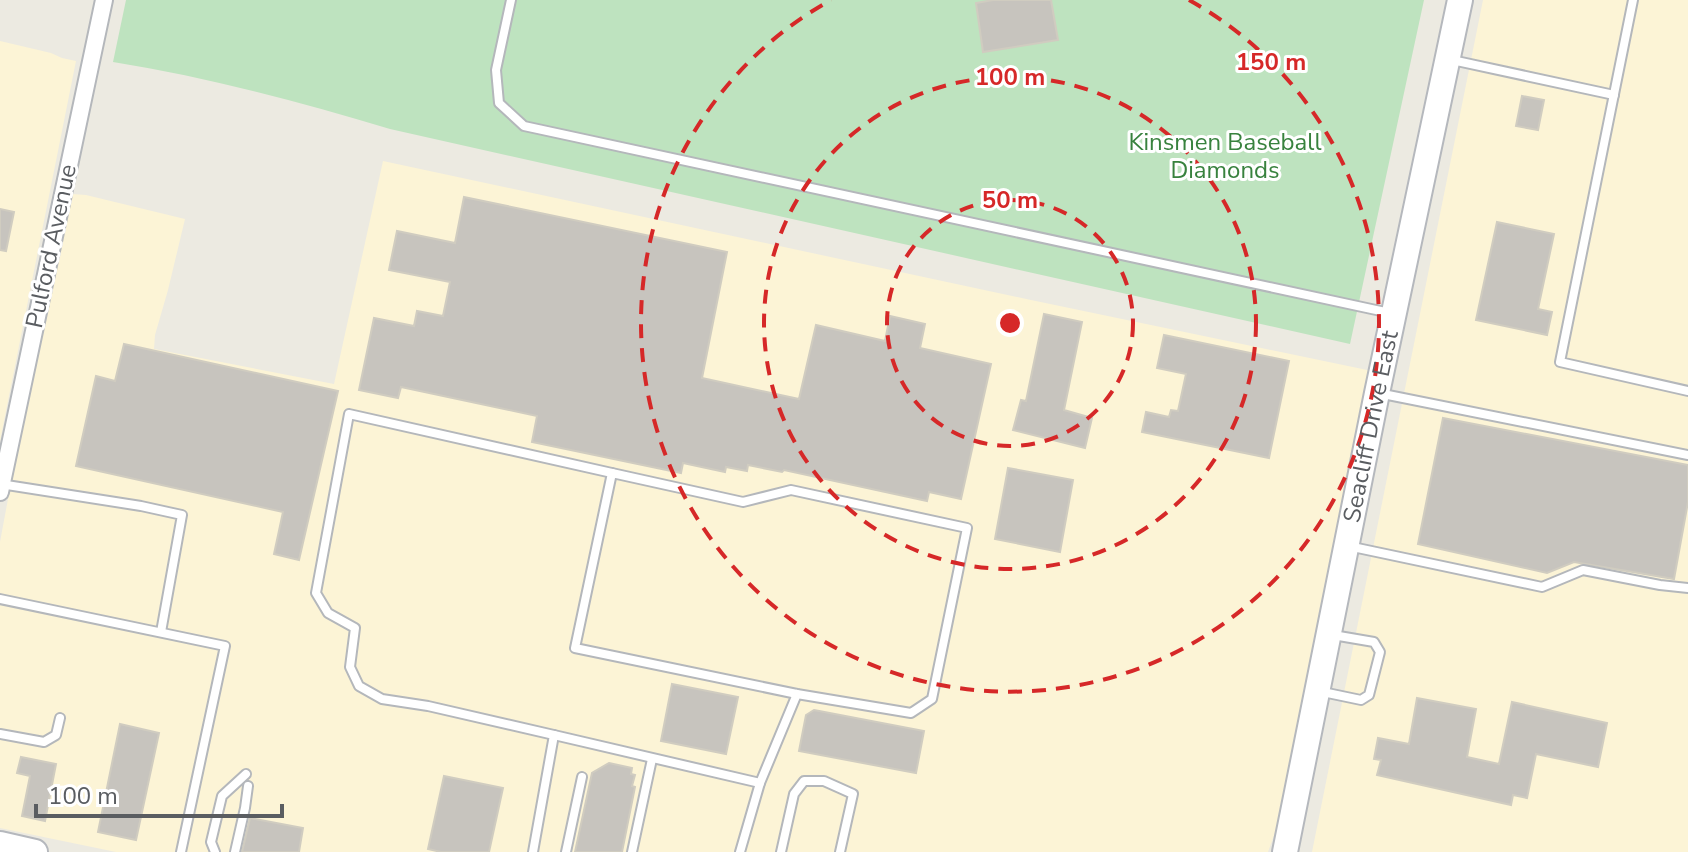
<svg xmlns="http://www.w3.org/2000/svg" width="1688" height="852" viewBox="0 0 1688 852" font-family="'Nunito Sans',sans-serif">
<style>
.commercial{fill:#fcf4d6}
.green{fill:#bee3bf}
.building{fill:#c7c4be;stroke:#d0ccc0;stroke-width:2}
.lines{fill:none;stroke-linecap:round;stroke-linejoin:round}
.lane-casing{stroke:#b4b7bb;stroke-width:12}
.street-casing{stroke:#b4b7bb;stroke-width:20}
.secondary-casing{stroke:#b5b8bd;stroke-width:28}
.lane{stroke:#fff;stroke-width:8}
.street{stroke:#fff;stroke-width:16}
.secondary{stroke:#fff;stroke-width:24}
.ring{fill:none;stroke:#d62828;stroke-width:4;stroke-dasharray:14 10}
.labels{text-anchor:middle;stroke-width:6;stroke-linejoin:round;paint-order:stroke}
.park-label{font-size:24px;fill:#38823e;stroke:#fff}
.street-label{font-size:24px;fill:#5a5d61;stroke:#fff}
.centre{fill:#d62828;stroke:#fff;stroke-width:4}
.ring-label{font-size:24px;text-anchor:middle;font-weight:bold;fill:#d62828;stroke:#fff;stroke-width:6;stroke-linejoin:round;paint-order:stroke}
</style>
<rect width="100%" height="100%" fill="#eceae1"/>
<!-- commercial -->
<g class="commercial">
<polygon points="1483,0 1688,0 1688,852 1312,852"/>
<polygon points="0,41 51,53 62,58 76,61 0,441"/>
<polygon points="383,161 1031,300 1372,371 1276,830 1268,852 116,852 0,828 0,542 21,429 72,194 86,195 185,219 168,290 155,335 154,349 334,384"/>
</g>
<!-- green -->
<path class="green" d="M126,0H1424L1350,344L390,129C299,102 207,77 113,62Z"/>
<!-- building -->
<g class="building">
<polygon points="993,0 1051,0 1058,40 983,52 976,3"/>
<polygon points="1522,96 1544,100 1538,130 1516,126"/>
<polygon points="464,197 727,252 702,378 799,399 816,325 885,341 890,316 925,324 920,348 991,364 961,499 929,492 927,501 784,470 782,472 748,465 747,471 726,467 725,472 683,463 681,473 532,442 537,416 401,387 398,398 359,390 374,318 414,326 417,311 443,316 450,282 389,270 397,231 455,243"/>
<polygon points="0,209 14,212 6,251 0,250"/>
<polygon points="1497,222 1554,234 1538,309 1552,312 1547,335 1476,320"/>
<polygon points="1044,314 1082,322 1064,410 1092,418 1085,448 1013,430 1021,400 1026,401"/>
<polygon points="1164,335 1289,361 1269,458 1142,432 1146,412 1169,417 1171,410 1178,411 1186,374 1157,368"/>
<polygon points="124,344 338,391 299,560 274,554 283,512 76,466 96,376 115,381"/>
<polygon points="1443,418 1688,465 1688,502 1674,579 1574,562 1547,573 1418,544"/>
<polygon points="1008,468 1073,480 1060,552 995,539"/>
<polygon points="672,684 738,697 726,754 661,741"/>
<polygon points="1417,698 1476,709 1467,757 1499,764 1512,702 1607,723 1598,767 1536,754 1527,798 1513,795 1511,805 1377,775 1381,760 1374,759 1378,738 1409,744"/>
<polygon points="814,710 924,731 916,773 799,751 806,715"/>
<polygon points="120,724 159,733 136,840 98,832"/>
<polygon points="21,757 56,764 45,821 22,816 30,776 17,773"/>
<polygon points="609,763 632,768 631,774 635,775 632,786 635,787 622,852 575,852 592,773"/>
<polygon points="444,776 503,788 489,852 441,852 428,849"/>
<polygon points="250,818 303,828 299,852 242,852"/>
</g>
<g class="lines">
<defs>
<g id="lane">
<polyline points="511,0 496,70 499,103 524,126 1390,313"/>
<polyline points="1633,0 1560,362 1688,391"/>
<polyline points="1452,60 1614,95"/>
<polyline points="1378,393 1688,455"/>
<polygon points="612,473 743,502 791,490 967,528 932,699 911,713 797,694 575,648"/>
<polyline points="0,484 141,506 182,515 161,632"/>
<polyline points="1348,546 1542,587 1583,570 1660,585 1688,588"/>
<polyline points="0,599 225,646 181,852"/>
<polyline points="1318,691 1361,700 1369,695 1380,652 1374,642 1333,635"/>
<polyline points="0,734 44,742 56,735 60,718"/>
<polyline points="554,735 760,783"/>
<polyline points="215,852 211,842 222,796 246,774"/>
<polyline points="235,852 245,808 248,786"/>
<polyline points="533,852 554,735 428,706 382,699 359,686 350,667 355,628 328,613 316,593 349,414 612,473"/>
<polyline points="566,852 582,777"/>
<polyline points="632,852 652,759"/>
<polyline points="740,852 760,783 797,694"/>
<polyline points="781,852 794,794 804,781 824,781 853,794 840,852"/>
</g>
<polyline id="street" points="0,492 104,0"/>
<g id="secondary">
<polyline points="0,844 35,852"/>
<path id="s1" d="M1285,852L1377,393L1460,0"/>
</g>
</defs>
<!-- lane casing -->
<use href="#lane" class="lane-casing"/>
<!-- street casing -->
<use href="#street" class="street-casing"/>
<!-- secondary casing -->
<use href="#secondary" class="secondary-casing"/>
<!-- lane -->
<use href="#lane" class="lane"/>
<!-- street -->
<use href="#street" class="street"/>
<!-- secondary -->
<use href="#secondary" class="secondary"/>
</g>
<!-- distance rings -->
<g class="ring">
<circle cx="1010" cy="323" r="123"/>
<circle cx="1010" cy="323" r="246"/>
<path d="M1189 0A369 369 0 1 1 831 0"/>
</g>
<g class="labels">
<!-- park labels -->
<g class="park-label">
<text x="1225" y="150">Kinsmen Baseball<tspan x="1225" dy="28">Diamonds</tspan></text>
</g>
<!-- street labels -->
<g class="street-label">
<text transform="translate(51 246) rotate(-78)" y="8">Pulford Avenue</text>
<text dy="8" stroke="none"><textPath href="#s1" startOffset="434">Seacliff Drive East</textPath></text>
</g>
</g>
<circle cx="1010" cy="323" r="12" class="centre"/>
<g class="ring-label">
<text x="1271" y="70">150 m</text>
<text x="1010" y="85">100 m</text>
<text x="1010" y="208">50 m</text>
</g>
<!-- scale -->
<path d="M36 804v12h246v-12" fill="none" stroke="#5a5d61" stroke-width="4"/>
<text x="48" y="804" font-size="24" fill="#5a5d61" stroke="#ffffff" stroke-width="6" paint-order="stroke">100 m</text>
</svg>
